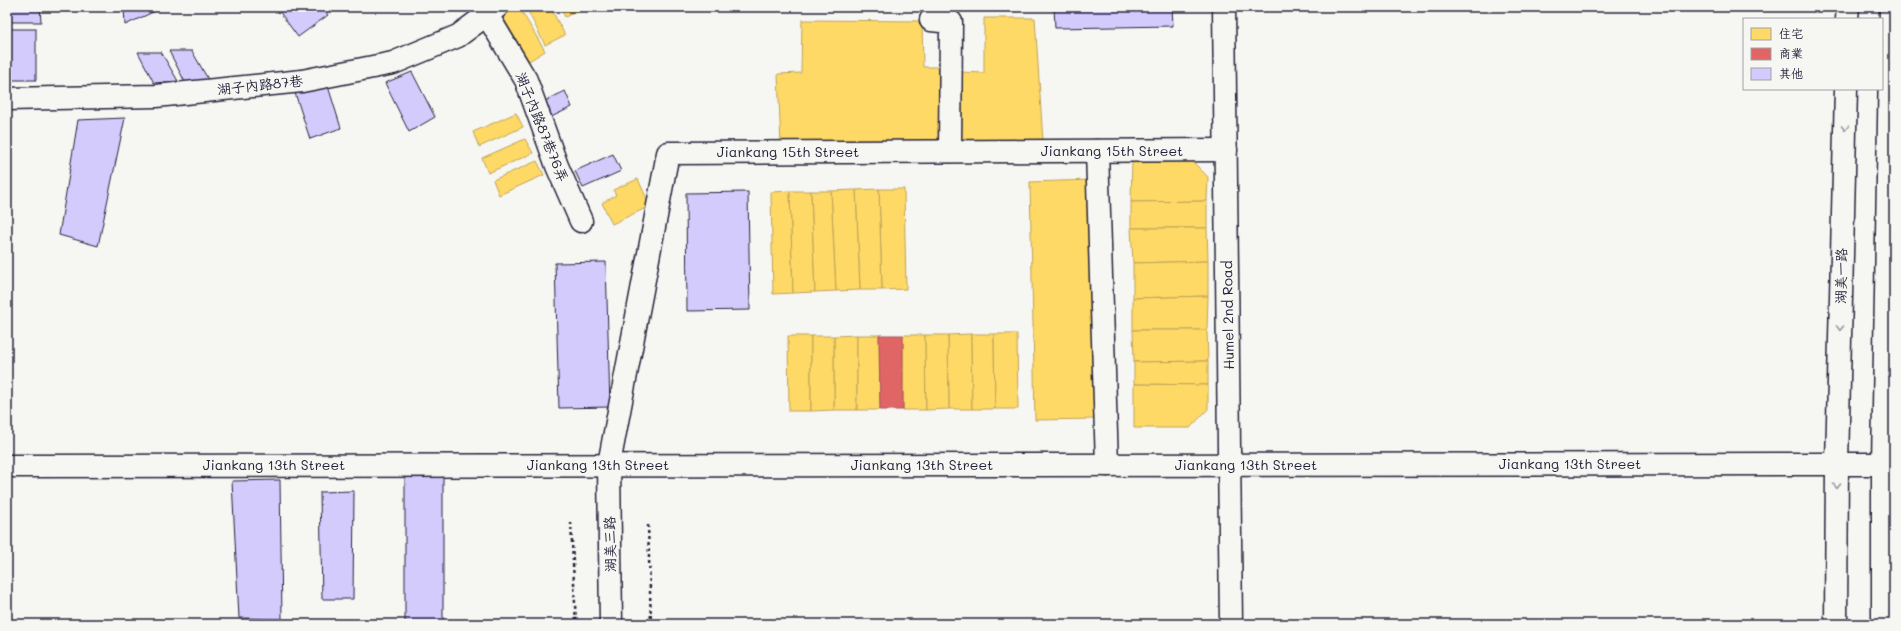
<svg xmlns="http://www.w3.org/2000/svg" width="1901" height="631" viewBox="0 0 1901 631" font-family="Mali,'LXGW WenKai TC',sans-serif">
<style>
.homes{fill:#ffd966;stroke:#bda259}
.shops{fill:#e06666;stroke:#a75259}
.building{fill:#d4cbfd;stroke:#22223b}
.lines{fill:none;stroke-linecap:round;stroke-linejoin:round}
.minor-casing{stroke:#22223b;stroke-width:25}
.path{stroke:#22223b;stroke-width:2.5;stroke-dasharray:3 3;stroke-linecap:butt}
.minor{stroke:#f6f6f2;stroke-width:22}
.oneway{stroke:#9797a0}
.labels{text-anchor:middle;stroke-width:4;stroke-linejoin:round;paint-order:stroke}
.street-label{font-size:14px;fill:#22223b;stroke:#f6f6f2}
</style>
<rect width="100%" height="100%" fill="#f6f6f2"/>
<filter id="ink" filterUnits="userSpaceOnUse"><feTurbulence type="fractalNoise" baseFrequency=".025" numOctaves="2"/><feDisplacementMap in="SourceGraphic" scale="8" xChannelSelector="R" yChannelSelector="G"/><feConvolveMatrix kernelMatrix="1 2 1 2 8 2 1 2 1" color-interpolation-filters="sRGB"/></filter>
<g filter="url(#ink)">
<!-- homes -->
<g class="homes">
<polygon points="509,7 519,7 545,51 529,61 500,12"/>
<polygon points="526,7 550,7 565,35 545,45"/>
<polygon points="560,7 583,7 584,8 565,17"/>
<polygon points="984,18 1035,18 1043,142 961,143 959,72 984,73"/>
<polygon points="802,20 922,21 923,67 941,67 940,144 781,146 778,74 801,73"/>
<polygon points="516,113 523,127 479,147 473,132"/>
<polygon points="525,139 533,153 488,173 482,158"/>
<polygon points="1132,159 1190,159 1208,177 1207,201 1131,202"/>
<polygon points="537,161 544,175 499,195 493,180"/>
<polygon points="638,179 650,206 612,224 602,203 616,195 613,190"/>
<polygon points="1091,180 1097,419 1035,420 1030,182"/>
<polygon points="879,189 904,189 906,289 882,290"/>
<polygon points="879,189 882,290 860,290 856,190"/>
<polygon points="856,190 860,290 836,291 831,191"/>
<polygon points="790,191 793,293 773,294 771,192"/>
<polygon points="790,191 811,191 815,292 793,293"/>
<polygon points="811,191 831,191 836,291 815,292"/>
<polygon points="1207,201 1207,228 1131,228 1131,202"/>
<polygon points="1131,228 1207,228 1208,261 1133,263"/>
<polygon points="1208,261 1208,296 1133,298 1133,263"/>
<polygon points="1208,296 1207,330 1133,330 1133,298"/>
<polygon points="1133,330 1207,330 1208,361 1134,362"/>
<polygon points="971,334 972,409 949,409 948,335"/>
<polygon points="971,334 994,334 995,409 972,409"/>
<polygon points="994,334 1017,334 1018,409 995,409"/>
<polygon points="857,335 857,410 834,410 834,336"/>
<polygon points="857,335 879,335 880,410 857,410"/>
<polygon points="903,335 925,335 926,410 903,410"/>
<polygon points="925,335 948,335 949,409 926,410"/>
<polygon points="788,336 811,336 811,411 789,411"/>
<polygon points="811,336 834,336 834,410 811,411"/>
<polygon points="1208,361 1208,385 1134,384 1134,362"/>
<polygon points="1134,384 1208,385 1208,409 1190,428 1134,428"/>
</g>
<!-- shops -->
<polygon class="shops" points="879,335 903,335 903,410 880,410"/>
<!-- building -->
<g class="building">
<polygon points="7,7 40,7 41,22 7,22"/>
<polygon points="124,7 164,7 125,25"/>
<polygon points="276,7 322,7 328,15 298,37"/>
<rect x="945" y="7" width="27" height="3"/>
<polygon points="1054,7 1172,7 1173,26 1055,28"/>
<rect x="7" y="29" width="29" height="51"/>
<polygon points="169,51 192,51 209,81 185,82"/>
<polygon points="138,52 161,52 178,81 154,83"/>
<polygon points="412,72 435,117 409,132 385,83"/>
<polygon points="327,83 341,128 310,139 295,93"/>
<polygon points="565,91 572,107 547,119 541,103"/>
<polygon points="125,118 98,246 59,235 78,120"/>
<polygon points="613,154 621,171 583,188 575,171"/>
<polygon points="748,192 750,310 687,311 686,193"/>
<polygon points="606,262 610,407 559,408 555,263"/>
<polygon points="405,473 443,474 443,624 405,624"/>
<polygon points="280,480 282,619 239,618 232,481"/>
<polygon points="354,491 353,599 322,599 320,492"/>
</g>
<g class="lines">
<defs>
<g id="minor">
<polyline points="1224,7 1231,624"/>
<polyline points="487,15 526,80 557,166 581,221"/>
<polyline points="1847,19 1848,7"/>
<polyline points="931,20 951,22 950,151"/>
<polyline points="7,99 156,96 302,81 393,63 458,36 497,7"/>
<polyline points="1097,151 1107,465"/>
<polyline points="7,466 1883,464"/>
<polyline points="611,624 609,464 668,153 1226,150"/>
<polyline points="1836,624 1837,463 1846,89"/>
<polyline points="1883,624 1883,464 1891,7"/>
</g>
</defs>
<!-- minor casing -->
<use href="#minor" class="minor-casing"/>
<!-- path -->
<g class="path">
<polyline points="571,522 576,624"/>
<polyline points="648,525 651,624"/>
</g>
<!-- minor -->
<use href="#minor" class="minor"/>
</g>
<!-- one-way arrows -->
<defs><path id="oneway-chevron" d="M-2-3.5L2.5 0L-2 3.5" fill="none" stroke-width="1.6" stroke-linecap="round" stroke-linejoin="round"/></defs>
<g class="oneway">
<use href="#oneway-chevron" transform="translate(1845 128) rotate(91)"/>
<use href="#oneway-chevron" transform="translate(1840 328) rotate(91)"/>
<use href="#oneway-chevron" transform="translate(1837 486) rotate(90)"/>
</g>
</g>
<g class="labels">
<!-- street labels -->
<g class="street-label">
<text transform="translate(260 85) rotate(-6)" y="5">湖子內路87巷</text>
<text transform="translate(542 127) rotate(68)" y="5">湖子內路87巷76弄</text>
<text x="1112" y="156">Jiankang 15th Street</text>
<text x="788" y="157">Jiankang 15th Street</text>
<text transform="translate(1841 276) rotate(-89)" y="5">湖美一路</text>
<text transform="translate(1228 315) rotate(-91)" y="5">Humel 2nd Road</text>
<text x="1570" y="469">Jiankang 13th Street</text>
<text x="274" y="470">Jiankang 13th Street</text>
<text x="598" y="470">Jiankang 13th Street</text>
<text x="922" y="470">Jiankang 13th Street</text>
<text x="1246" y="470">Jiankang 13th Street</text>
<text transform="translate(610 544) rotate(-91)" y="5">湖美三路</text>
</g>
</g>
<!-- margin -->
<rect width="1901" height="631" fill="none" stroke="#f6f6f2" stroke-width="24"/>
<rect x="12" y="12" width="1877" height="607" fill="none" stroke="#22223b" stroke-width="1.5" filter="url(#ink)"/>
<!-- legend -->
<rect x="1743" y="18" width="140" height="72" fill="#f6f6f2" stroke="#a1a1a9"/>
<rect x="1751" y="28" width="20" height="12" fill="#ffd966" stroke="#a1a1a9"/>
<text x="1779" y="38" font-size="12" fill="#22223b">住宅</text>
<rect x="1751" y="48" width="20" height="12" fill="#e06666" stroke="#a1a1a9"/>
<text x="1779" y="58" font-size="12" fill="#22223b">商業</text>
<rect x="1751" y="68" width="20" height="12" fill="#d4cbfd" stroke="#a1a1a9"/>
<text x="1779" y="78" font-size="12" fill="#22223b">其他</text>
</svg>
